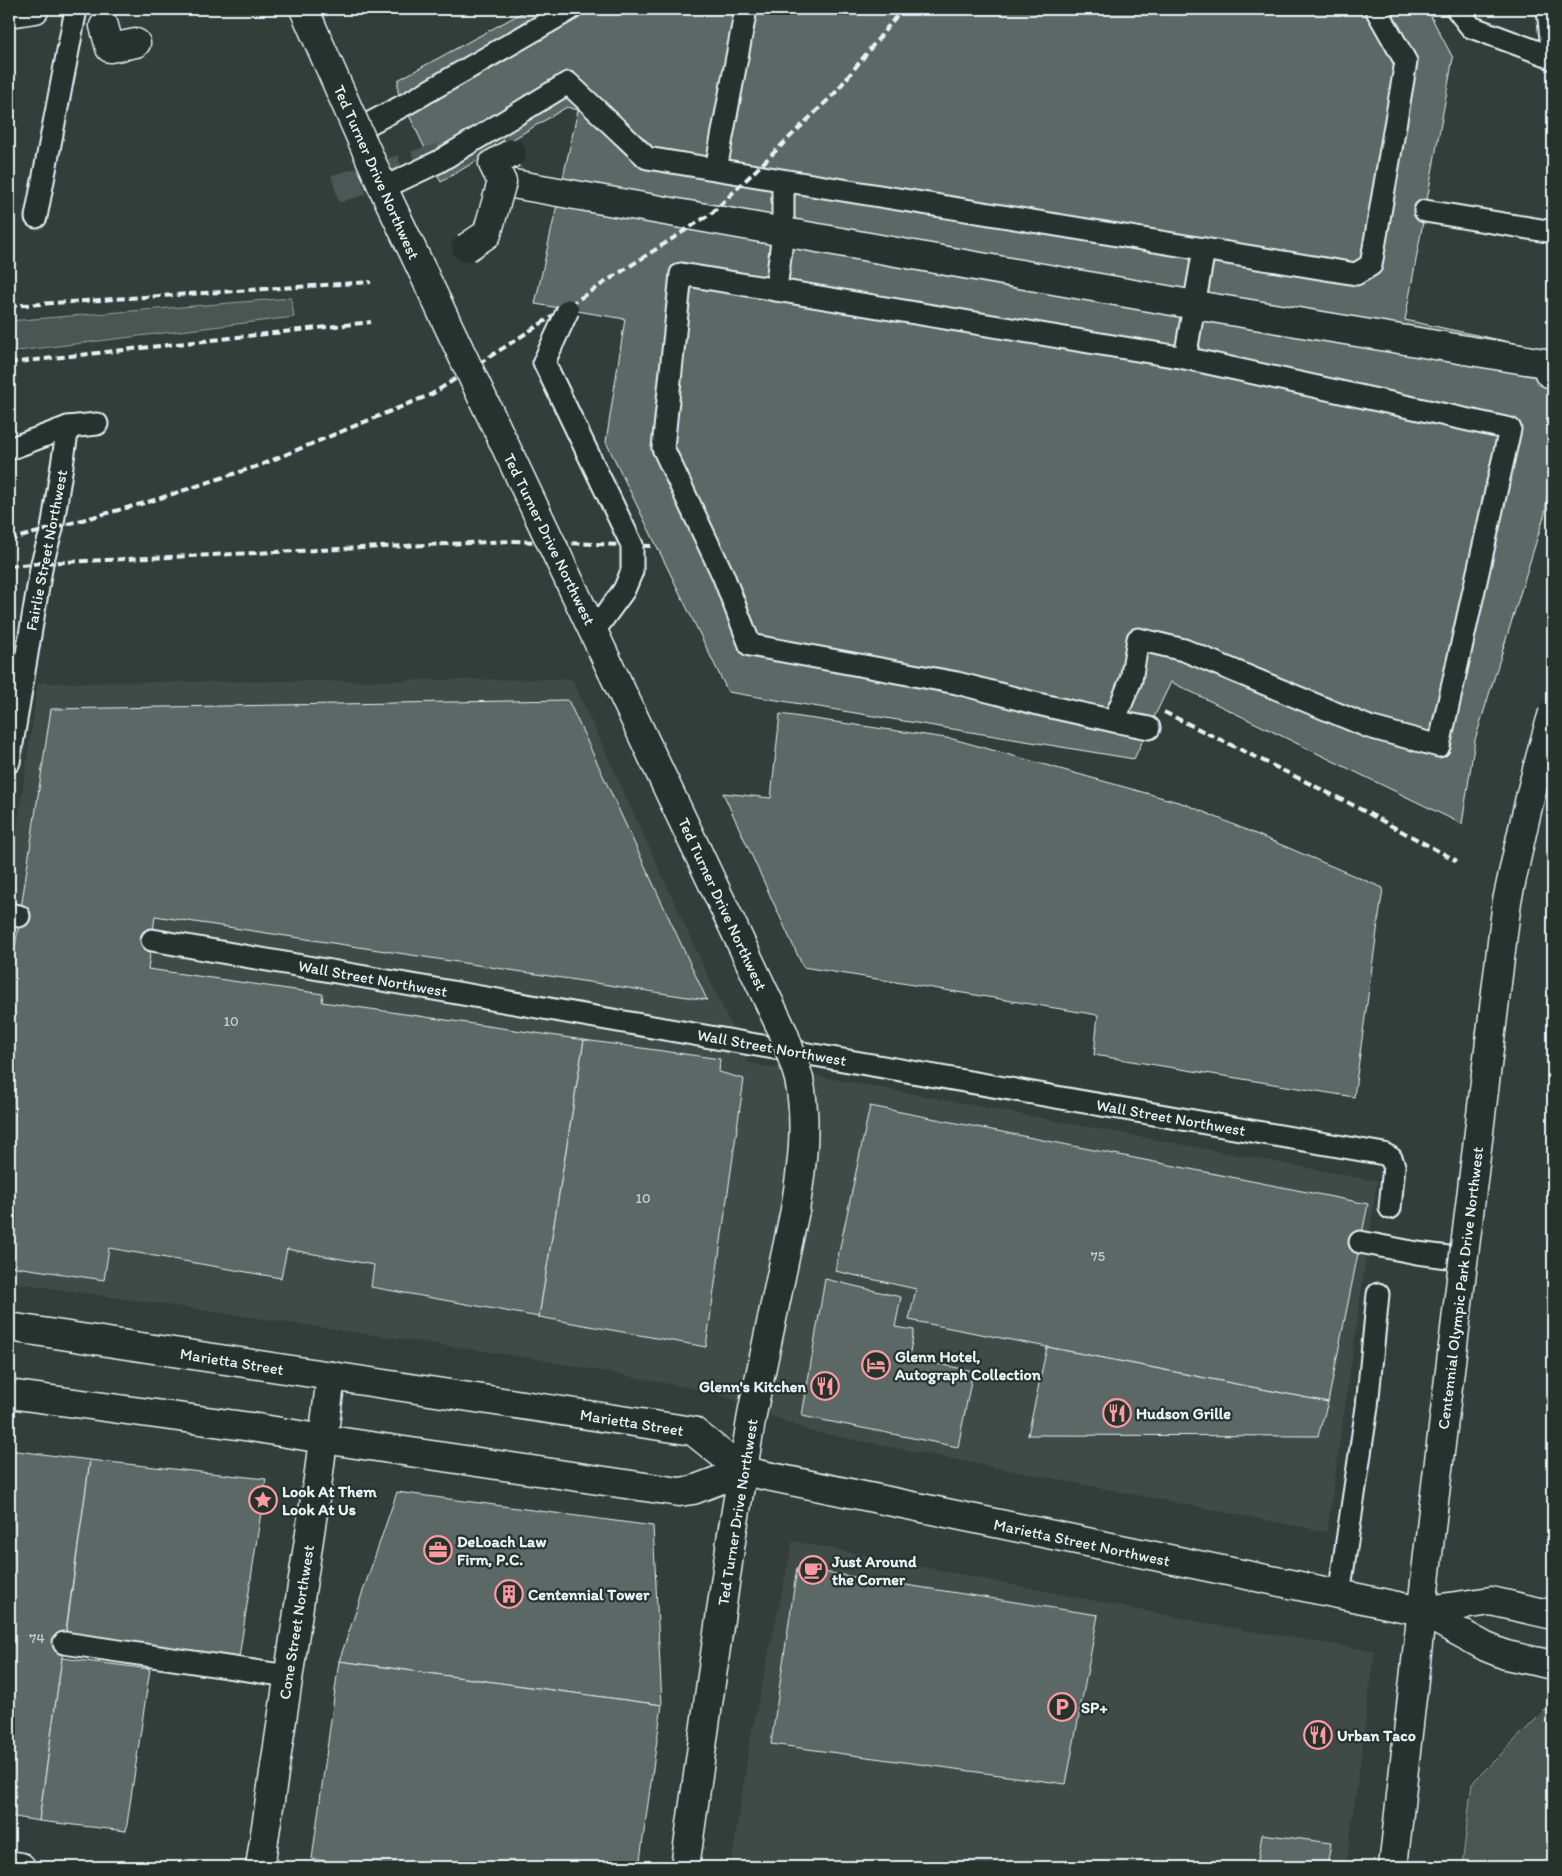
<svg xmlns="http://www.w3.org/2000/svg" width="1562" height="1876" viewBox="0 0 1562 1876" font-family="Itim,sans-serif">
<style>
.built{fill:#3f4b46}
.green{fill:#495651;stroke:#98a4a4}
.building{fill:#5c6865;stroke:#e8f1f8}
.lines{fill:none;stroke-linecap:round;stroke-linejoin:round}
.pedestrian-tunnel{stroke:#4d5956;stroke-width:28;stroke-dasharray:28 14;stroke-linecap:butt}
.service-casing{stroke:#e8f1f8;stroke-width:25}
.pedestrian-casing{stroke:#e8f1f8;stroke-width:31}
.minor-casing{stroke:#e8f1f8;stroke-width:31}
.tertiary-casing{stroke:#e8f1f8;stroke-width:31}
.secondary-casing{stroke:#e8f1f8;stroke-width:31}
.service{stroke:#26332d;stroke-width:21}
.pedestrian{stroke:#26332d;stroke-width:28}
.minor{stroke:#26332d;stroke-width:28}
.tertiary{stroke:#26332d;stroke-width:28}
.secondary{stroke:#26332d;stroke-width:28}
.rail{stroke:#e8f1f8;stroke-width:4;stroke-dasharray:8 4;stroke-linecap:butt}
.service-bridge-casing{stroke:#e8f1f8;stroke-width:25;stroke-linecap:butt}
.pedestrian-bridge-casing{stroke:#e8f1f8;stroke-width:31;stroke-linecap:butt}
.tertiary-bridge-casing{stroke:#e8f1f8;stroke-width:31;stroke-linecap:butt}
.service-bridge{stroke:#26332d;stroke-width:21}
.pedestrian-bridge{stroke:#26332d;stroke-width:28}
.tertiary-bridge{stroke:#26332d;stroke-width:28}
.labels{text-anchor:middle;stroke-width:4.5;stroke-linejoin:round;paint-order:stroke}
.number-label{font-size:14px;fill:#c5cfd3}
.street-label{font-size:16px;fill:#e8f1f8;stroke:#26332d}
.poi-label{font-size:16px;font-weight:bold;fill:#e8f1f8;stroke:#26332d;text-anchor:start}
</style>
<rect width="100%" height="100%" fill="#323e39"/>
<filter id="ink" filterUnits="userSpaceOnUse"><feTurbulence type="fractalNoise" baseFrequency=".02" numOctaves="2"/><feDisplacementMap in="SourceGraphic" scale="10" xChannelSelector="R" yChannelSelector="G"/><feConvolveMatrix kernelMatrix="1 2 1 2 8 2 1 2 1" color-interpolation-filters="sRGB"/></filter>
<g filter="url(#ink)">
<!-- built -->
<g class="built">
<polygon points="572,679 748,1063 1377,1181 1327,1532 809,1431 713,1392 531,1358 9,1282 9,885 38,683"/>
<polygon points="793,1541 1226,1627 1375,1651 1346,1867 731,1867 750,1740"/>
</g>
<!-- green -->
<g class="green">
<polygon points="291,298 294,317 9,352 9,321"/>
<polygon points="1545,1710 1553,1712 1553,1867 1462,1867 1472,1783"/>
</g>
<!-- building -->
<g class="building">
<polygon points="529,9 1427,9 1453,58 1405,320 1553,351 1553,453 1545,513 1475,740 1462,824 1171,682 1134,759 728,692 606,442 625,319 535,304 578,110 567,107 441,182 398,92 398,80"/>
<polygon points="568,700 707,1000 155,916 148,969 323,994 322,1002 584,1040 539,1317 371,1287 374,1265 287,1249 281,1278 109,1248 104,1280 9,1266 9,988 51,709"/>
<polygon points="780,714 953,739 1185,804 1383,888 1354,1097 1094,1055 1098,1015 803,967 723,793 771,798"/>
<polygon points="584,1040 720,1059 719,1072 744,1079 706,1347 539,1317"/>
<polygon points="870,1106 1368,1204 1328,1402 909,1320 916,1289 835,1271"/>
<polygon points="825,1279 901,1297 895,1327 914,1330 909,1358 973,1371 958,1447 802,1416"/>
<polygon points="1047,1347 1328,1402 1318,1436 1028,1435"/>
<polygon points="9,1450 90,1460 39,1821 9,1816"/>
<polygon points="90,1460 266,1479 239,1658 66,1633"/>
<polygon points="397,1492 653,1526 662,1705 339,1661"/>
<polygon points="797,1568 1098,1615 1066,1784 771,1744"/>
<polygon points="62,1658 150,1669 126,1831 39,1821"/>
<polygon points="339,1661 662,1705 639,1867 371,1867 312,1859"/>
<polygon points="1262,1834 1331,1843 1327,1867 1257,1867"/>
</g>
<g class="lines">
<!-- pedestrian-tunnel -->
<polyline class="pedestrian-tunnel" points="335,189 494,141 511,171 520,165"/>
<defs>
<g id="service">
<polyline points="1457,9 1471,27 1552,57"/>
<polyline points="1548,9 1553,59"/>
<polyline points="357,130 408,103 571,9"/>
<polyline points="623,135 647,158 1356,274 1371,265 1406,62 1376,9"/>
<polyline points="716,169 746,9"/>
<polyline points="1425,211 1553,232"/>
<polyline points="36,217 76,9"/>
<polygon points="681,274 1185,358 1510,429 1439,746 1369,727 1184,650 1138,639 1131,680 1114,721 1038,704 957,683 750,645 723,575 663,448"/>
<polyline points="776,290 783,232 783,181"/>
<polyline points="1185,358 1204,249"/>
<polyline points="9,449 68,427 97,424"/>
<polyline points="1114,721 1149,728"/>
<polyline points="9,762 42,563 52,529 68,427"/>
<polyline points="9,914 19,916"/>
<polyline points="152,940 1384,1154 1391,1158 1394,1166 1390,1208"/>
<polyline points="1360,1242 1417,1253 1464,1259"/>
<polyline points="1339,1595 1367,1407 1378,1294"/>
<polyline points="64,1643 288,1676"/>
</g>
<g id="pedestrian">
<polyline points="104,26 110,48 136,43"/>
<polyline points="502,182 1195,305 1550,364 1549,373 1553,374"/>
</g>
<g id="minor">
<polyline points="9,13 35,9"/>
<polyline points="9,1865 21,1867"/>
<polyline points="260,1867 319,1472 331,1376"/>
</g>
<g id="tertiary">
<polyline points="685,1867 732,1534 753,1409 795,1210"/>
<polyline points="1393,1867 1433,1510"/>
</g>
<g id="secondary">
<polyline points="9,1327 693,1431 743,1471 1421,1611 1486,1647 1506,1655 1553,1665"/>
<polyline points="9,1394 251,1427 323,1439 679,1492 693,1490 743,1471"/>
<polyline points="1421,1611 1491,1601 1553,1615"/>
</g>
</defs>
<!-- service casing -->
<use href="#service" class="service-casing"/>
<!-- pedestrian casing -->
<use href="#pedestrian" class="pedestrian-casing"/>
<!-- minor casing -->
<use href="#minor" class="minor-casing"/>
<!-- tertiary casing -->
<use href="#tertiary" class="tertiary-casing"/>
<!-- secondary casing -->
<use href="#secondary" class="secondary-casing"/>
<!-- service -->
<use href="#service" class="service"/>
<!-- pedestrian -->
<use href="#pedestrian" class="pedestrian"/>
<!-- minor -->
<use href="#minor" class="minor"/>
<!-- tertiary -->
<use href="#tertiary" class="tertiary"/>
<!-- secondary -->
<use href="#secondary" class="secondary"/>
<!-- rail -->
<g class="rail">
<polyline points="9,306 371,282"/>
<polyline points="9,363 371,322"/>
<polyline points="9,540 148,502 258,466 432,394 712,213 835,93 902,9"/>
<polyline points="9,566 42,563 511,541 651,546"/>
<polyline points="1164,712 1349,803 1457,861"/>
</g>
<defs>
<g id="service-bridge">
<polyline points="383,188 438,162 568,83 623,135"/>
<polyline points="568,310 544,362 632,545 632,571 624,590 594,631"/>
</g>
<polyline id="pedestrian-bridge" points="466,248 487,234 502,182 493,164 512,153"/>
<g id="tertiary-bridge">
<path d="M304,9L383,188L784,1034C789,1049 795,1064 799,1079C808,1123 802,1167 795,1210"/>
<path d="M1433,1510L1507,901C1521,837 1534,774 1553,713"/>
</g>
</defs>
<!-- service-bridge casing -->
<use href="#service-bridge" class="service-bridge-casing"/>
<!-- pedestrian-bridge casing -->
<use href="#pedestrian-bridge" class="pedestrian-bridge-casing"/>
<!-- tertiary-bridge casing -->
<use href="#tertiary-bridge" class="tertiary-bridge-casing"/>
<!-- service-bridge -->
<use href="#service-bridge" class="service-bridge"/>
<!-- pedestrian-bridge -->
<use href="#pedestrian-bridge" class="pedestrian-bridge"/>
<!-- tertiary-bridge -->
<use href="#tertiary-bridge" class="tertiary-bridge"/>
</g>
</g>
<!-- icons -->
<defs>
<symbol id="hotel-ring" viewBox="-11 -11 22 22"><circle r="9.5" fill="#26332d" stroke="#ff9aa2" stroke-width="1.5"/><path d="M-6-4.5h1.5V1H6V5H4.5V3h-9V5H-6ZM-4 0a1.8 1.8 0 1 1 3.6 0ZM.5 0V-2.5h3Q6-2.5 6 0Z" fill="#ff9aa2"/></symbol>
<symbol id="restaurant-ring" viewBox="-11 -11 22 22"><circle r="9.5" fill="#26332d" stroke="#ff9aa2" stroke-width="1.5"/><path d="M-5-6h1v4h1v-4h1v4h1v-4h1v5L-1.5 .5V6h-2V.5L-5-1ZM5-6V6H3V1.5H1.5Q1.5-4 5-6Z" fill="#ff9aa2"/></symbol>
<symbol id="sight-ring" viewBox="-11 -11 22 22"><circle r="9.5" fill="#26332d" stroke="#ff9aa2" stroke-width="1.5"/><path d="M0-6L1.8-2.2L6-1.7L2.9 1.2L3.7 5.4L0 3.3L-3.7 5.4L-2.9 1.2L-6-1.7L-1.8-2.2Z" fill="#ff9aa2"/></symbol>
<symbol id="office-ring" viewBox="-11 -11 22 22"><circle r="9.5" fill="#26332d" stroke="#ff9aa2" stroke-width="1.5"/><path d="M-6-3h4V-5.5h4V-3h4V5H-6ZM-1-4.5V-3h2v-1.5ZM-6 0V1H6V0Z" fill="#ff9aa2"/></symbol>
<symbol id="cafe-ring" viewBox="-11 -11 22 22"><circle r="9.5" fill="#26332d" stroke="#ff9aa2" stroke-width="1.5"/><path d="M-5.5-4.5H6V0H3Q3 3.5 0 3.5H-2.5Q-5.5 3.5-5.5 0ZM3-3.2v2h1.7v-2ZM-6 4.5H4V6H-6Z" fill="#ff9aa2"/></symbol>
<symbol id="building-ring" viewBox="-11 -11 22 22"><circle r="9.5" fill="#26332d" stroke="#ff9aa2" stroke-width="1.5"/><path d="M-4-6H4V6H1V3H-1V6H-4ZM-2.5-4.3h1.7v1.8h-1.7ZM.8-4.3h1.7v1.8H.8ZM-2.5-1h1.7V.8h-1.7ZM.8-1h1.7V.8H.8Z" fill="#ff9aa2"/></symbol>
<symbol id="parking-ring" viewBox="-11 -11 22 22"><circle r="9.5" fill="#26332d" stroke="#ff9aa2" stroke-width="1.5"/><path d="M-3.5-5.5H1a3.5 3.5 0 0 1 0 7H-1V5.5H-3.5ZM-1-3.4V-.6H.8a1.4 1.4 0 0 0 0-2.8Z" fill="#ff9aa2"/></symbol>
</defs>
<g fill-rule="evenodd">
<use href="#hotel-ring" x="860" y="1349" width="32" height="32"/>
<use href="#restaurant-ring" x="809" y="1370" width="32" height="32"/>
<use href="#restaurant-ring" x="1101" y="1397" width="32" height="32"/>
<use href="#sight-ring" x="247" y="1484" width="32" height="32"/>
<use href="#office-ring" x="422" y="1534" width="32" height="32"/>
<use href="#cafe-ring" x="797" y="1554" width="32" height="32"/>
<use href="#building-ring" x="493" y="1578" width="32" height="32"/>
<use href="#parking-ring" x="1046" y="1691" width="32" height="32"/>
<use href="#restaurant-ring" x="1302" y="1719" width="32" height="32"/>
</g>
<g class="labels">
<!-- number labels -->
<g class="number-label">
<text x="231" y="1026">10</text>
<text x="643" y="1203">10</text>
<text x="1098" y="1261">75</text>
<text x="37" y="1643">74</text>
</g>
<!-- street labels -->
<g class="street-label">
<text transform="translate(377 172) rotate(66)" y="6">Ted Turner Drive Northwest</text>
<text transform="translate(550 539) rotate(64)" y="6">Ted Turner Drive Northwest</text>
<text transform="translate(46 550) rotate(-79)" y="6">Fairlie Street Northwest</text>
<text transform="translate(723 904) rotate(65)" y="6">Ted Turner Drive Northwest</text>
<text transform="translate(373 978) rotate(10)" y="6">Wall Street Northwest</text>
<text transform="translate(772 1047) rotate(10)" y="6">Wall Street Northwest</text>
<text transform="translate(1171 1117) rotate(10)" y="6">Wall Street Northwest</text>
<text transform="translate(1460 1288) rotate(-83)" y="6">Centennial Olympic Park Drive Northwest</text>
<text transform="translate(232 1361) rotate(9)" y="6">Marietta Street</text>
<text transform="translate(632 1422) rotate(9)" y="6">Marietta Street</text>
<text transform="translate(737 1512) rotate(-81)" y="6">Ted Turner Drive Northwest</text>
<text transform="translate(1082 1542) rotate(12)" y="6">Marietta Street Northwest</text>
<text transform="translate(296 1622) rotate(-81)" y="6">Cone Street Northwest</text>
</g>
<!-- poi labels -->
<g class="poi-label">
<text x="895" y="1362">Glenn Hotel,<tspan x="895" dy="18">Autograph Collection</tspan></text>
<text x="806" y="1392" text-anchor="end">Glenn's Kitchen</text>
<text x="1136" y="1419">Hudson Grille</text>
<text x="282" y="1497">Look At Them<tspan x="282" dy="18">Look At Us</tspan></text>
<text x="457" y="1547">DeLoach Law<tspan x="457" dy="18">Firm, P.C.</tspan></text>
<text x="832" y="1567">Just Around<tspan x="832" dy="18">the Corner</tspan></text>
<text x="528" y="1600">Centennial Tower</text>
<text x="1081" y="1713">SP+</text>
<text x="1337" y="1741">Urban Taco</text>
</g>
</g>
<!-- margin -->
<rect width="1562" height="1876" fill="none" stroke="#26332d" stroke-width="30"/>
<rect x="15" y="15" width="1532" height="1846" fill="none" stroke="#e8f1f8" stroke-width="2" filter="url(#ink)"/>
</svg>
